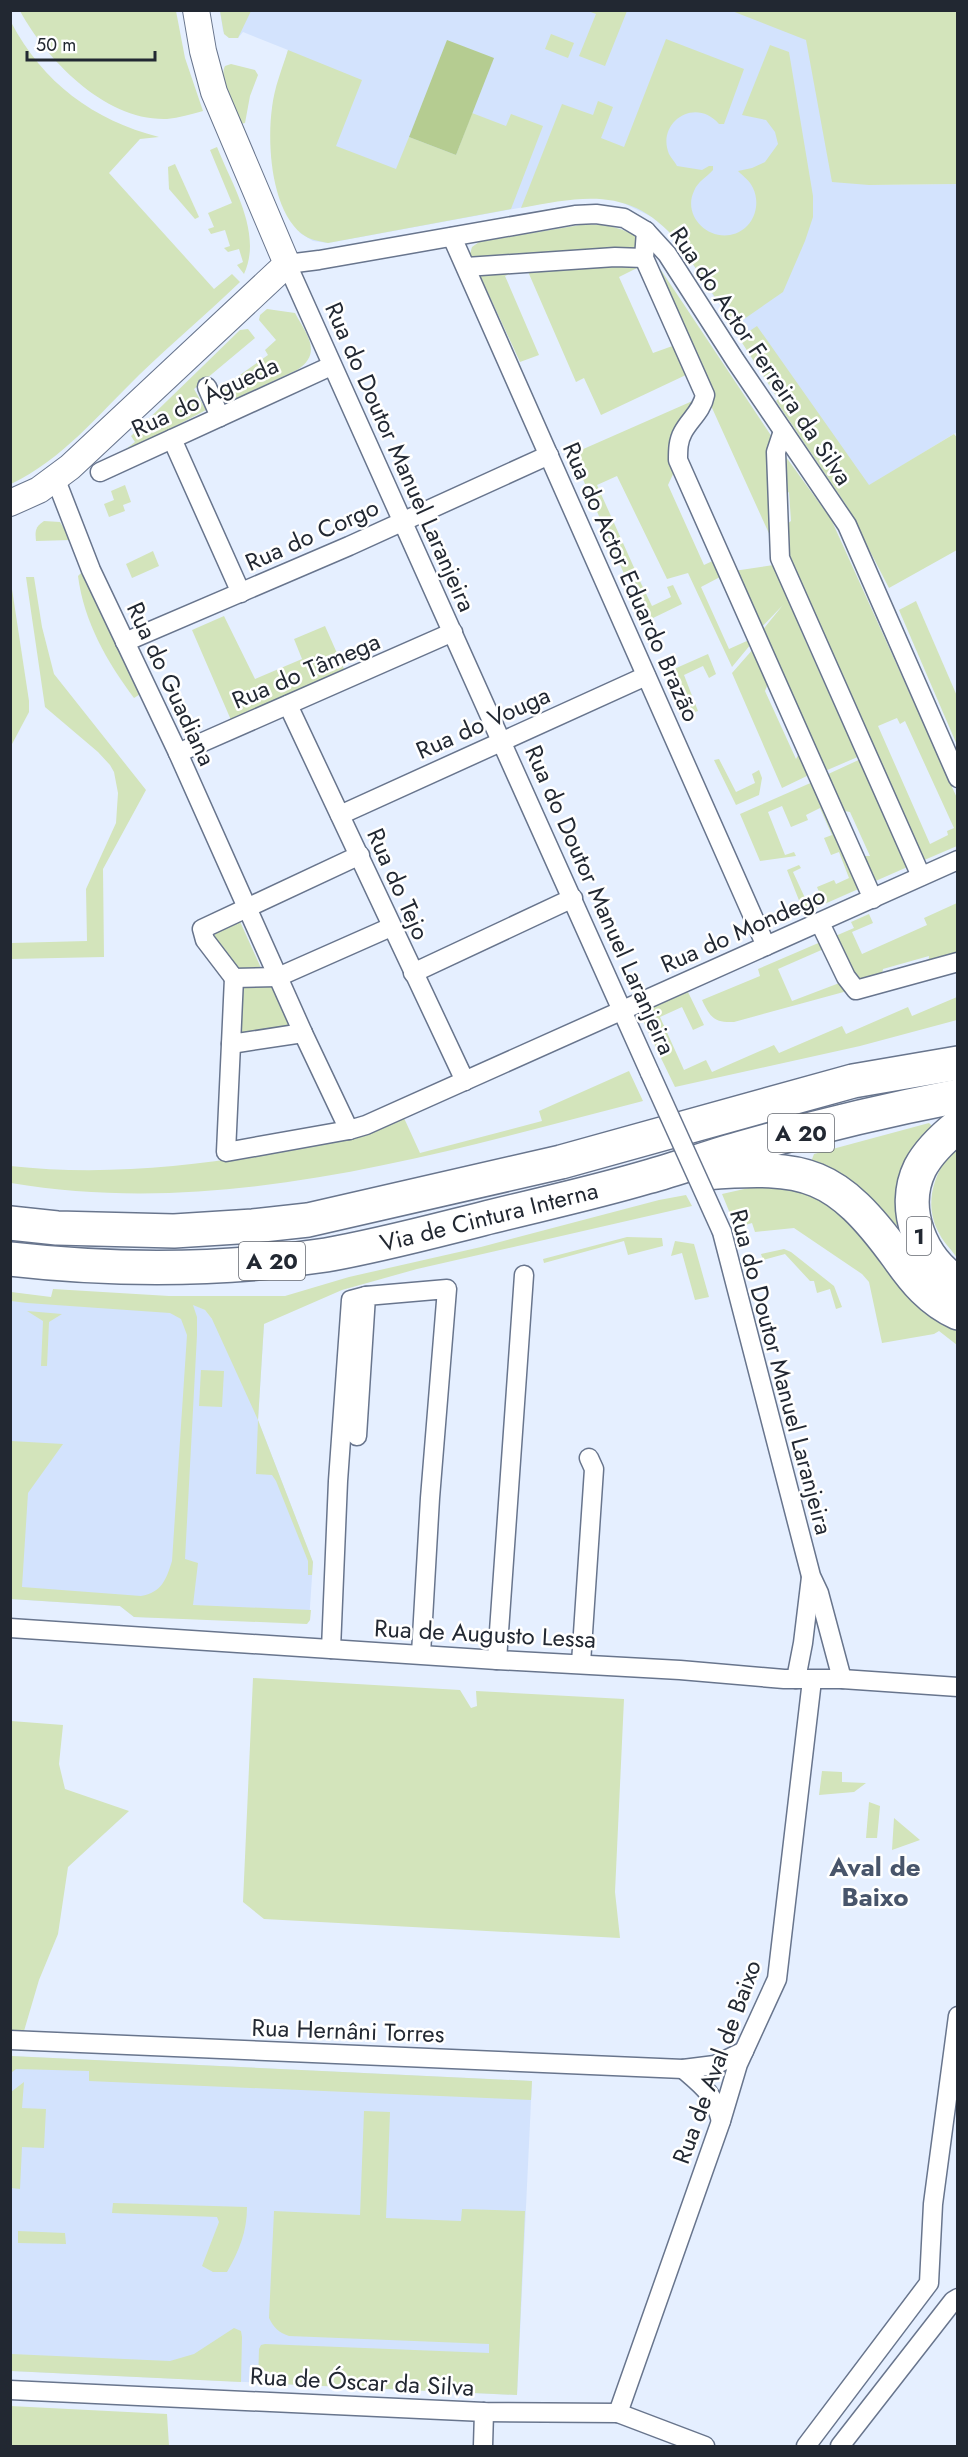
<svg xmlns="http://www.w3.org/2000/svg" width="968" height="2457" viewBox="0 0 968 2457" font-family="Jost,sans-serif">
<style>
.built{fill:#d3e3fd}
.green{fill:#d3e4bb;fill-rule:evenodd}
.water{fill:#b5cc91}
.lines{fill:none;stroke-linecap:round;stroke-linejoin:round}
.minor-casing{stroke:#68758d;stroke-width:21}
.secondary-casing{stroke:#68758d;stroke-width:28}
.motorway-casing{stroke:#68758d;stroke-width:36}
.minor{stroke:#fff;stroke-width:18}
.secondary{stroke:#fff;stroke-width:26}
.motorway{stroke:#fff;stroke-width:33}
.minor-bridge-casing{stroke:#68758d;stroke-width:21;stroke-linecap:butt}
.minor-bridge{stroke:#fff;stroke-width:18}
.labels{text-anchor:middle;stroke-width:5;stroke-linejoin:round;paint-order:stroke}
.shield{fill:#fff;stroke:#646870;stroke-width:1.5}
.shield-label{font-size:22px;font-weight:bold;fill:#222832}
.street-label{font-size:24px;fill:#222832;stroke:#fff}
.neighbourhood-label{font-size:26px;font-weight:bold;fill:#48556b;stroke:#fff}
</style>
<rect width="100%" height="100%" fill="#e5efff"/>
<!-- built -->
<g class="built">
<polygon points="220,11 867,11 869,185 957,184 957,432 846,500 679,243 670,232 652,217 619,201 601,197 578,197 328,243 313,241 300,233 289,217 276,183 271,155 272,107 288,50 243,32 238,38 229,38 223,31"/>
<polygon points="10,1292 52,1298 193,1304 205,1310 212,1319 264,1324 258,1420 313,1562 309,1622 134,1617 120,1606 11,1599"/>
<polygon points="11,2056 532,2081 517,2395 11,2371"/>
</g>
<!-- green -->
<g class="green">
<path d="M20,11H176L185,58L203,111C191,114 179,118 167,119C105,121 47,60 20,11Z"/>
<polygon points="220,11 251,11 238,38 229,38 224,34"/>
<polygon points="588,11 627,11 605,66 579,56 596,14"/>
<polygon points="732,11 957,11 957,184 869,185 832,182 806,40"/>
<path d="M11,22C43,83 93,120 159,137L140,139L109,173L214,289L232,274L240,282C207,314 172,343 139,375C99,414 62,460 11,484Z"/>
<polygon points="551,34 574,43 568,58 545,49"/>
<path d="M666,39L744,69L724,124H719C695,96 656,123 669,154C671,158 675,162 677,166L702,170L709,166H713V170C706,178 698,181 694,191C683,214 705,239 730,235C752,231 762,207 753,188C750,181 743,176 738,171L752,168L765,162L778,144L775,132L766,120L742,115L770,45L789,52L813,196V217L805,241L783,292L734,326L679,243C632,186 585,196 521,208L562,104L593,115L598,101L613,107L601,138L624,147Z"/>
<path d="M288,50L362,80L336,146L396,169L409,137L456,155L472,113L506,126L511,114L543,126L511,209L328,243C318,241 310,240 302,234C271,210 267,143 272,108C274,88 282,69 288,50Z"/>
<path d="M231,64L255,70L258,75L250,96L245,123L241,124C235,111 218,80 225,66Z"/>
<path d="M217,147C232,185 263,233 244,274L237,265L243,262L239,249L228,252L224,248L230,246L225,230L211,234L208,229L214,227L208,213L232,203L210,150Z"/>
<polygon points="175,164 199,217 195,219 169,189 168,167"/>
<path d="M586,224C607,225 624,227 641,240L778,446L831,519L957,798V846L915,864L867,753L818,774L757,637L783,605L755,634L727,572L780,564L791,582L644,258H636L639,267L619,277L653,353L678,344L699,391L698,399L701,409L683,431L679,442V461L668,485L704,565L721,557L726,569L718,570L720,577L701,587L729,649L749,640L751,644L732,667L688,573L667,579L617,476L597,485L636,572L625,576L572,454L697,399L688,374L601,415L584,378L576,382L526,267L505,276L539,355L520,362L470,254L472,247L479,242ZM789,492L791,521L782,528L780,547L778,499ZM811,626L854,722L844,727L801,631ZM897,718L900,724L905,721L954,828L947,831L948,835L930,844L878,726Z"/>
<path d="M267,309L295,313C307,335 323,353 297,370L226,403L222,394L226,385L268,355L265,350L276,340L259,320L260,315Z"/>
<polygon points="757,326 869,485 954,434 958,439 957,550 889,588 846,505 776,401 778,399 739,338"/>
<polygon points="248,329 255,338 194,389 206,410 123,454 122,452 135,442 131,436 240,330"/>
<polygon points="125,485 131,502 123,505 125,511 109,517 104,504 114,500 111,491"/>
<path d="M44,521L60,522L71,540L36,541C35,531 35,527 44,521Z"/>
<polygon points="153,551 159,566 132,578 126,564"/>
<path d="M82,572L142,693L134,698C107,662 84,622 78,576Z"/>
<polygon points="10,576 29,701 29,712 11,746"/>
<polygon points="26,577 34,577 42,627 54,674 146,790 103,869 104,957 11,959 11,943 87,941 86,889 116,823 118,793 114,772 110,765 98,752 45,707"/>
<polygon points="638,577 652,606 671,597 667,587 673,585 682,604 651,619 633,580"/>
<polygon points="916,601 957,696 957,745 899,610"/>
<polygon points="224,616 255,679 302,659 294,639 325,626 344,669 231,720 192,630"/>
<polygon points="754,648 769,681 765,691 796,759 801,750 811,774 782,788 732,673"/>
<polygon points="708,654 716,674 709,678 703,666 684,675 698,711 692,713 674,669"/>
<polygon points="865,757 912,865 871,883 859,856 870,856 850,812 839,810 824,776"/>
<polygon points="719,759 736,792 755,783 752,774 759,770 762,778 759,795 736,805 714,760"/>
<polygon points="815,781 863,887 804,913 787,870 799,865 801,868 793,872 805,898 819,892 817,887 834,880 836,884 849,878 839,852 831,855 824,838 832,835 820,808 806,815 808,820 791,827 782,806 768,812 785,855 794,852 796,856 760,861 740,814"/>
<polygon points="957,903 957,955 928,965 929,956 883,969 881,979 859,985 833,937 854,928 851,922 869,914 873,923 852,932 862,954 927,925 924,918"/>
<polygon points="238,917 261,968 238,968 214,937 216,932"/>
<path d="M823,941L826,948L778,969L792,1001L842,982L851,990L734,1022C714,1023 710,1017 702,1000L760,976L758,969Z"/>
<polygon points="239,984 271,984 289,1026 243,1034 238,1030"/>
<polygon points="688,992 704,1025 693,1030 682,1007 660,1017 684,1070 706,1060 712,1072 774,1045 779,1053 842,1026 846,1034 908,1007 912,1016 957,997 957,1020 860,1046 675,1087 643,1021 650,1008"/>
<path d="M629,1071L643,1101C436,1154 226,1219 11,1183L10,1166C101,1176 195,1167 284,1150C325,1142 366,1133 404,1118L420,1153L542,1121L539,1111Z"/>
<polygon points="929,1123 933,1127 898,1205 899,1228 866,1193 849,1181 811,1162 814,1154"/>
<path d="M957,1143V1258C952,1250 944,1243 940,1235C921,1202 936,1170 957,1143Z"/>
<polygon points="762,1185 806,1190 834,1205 949,1326 957,1330 957,1345 939,1331 934,1334 882,1343 869,1282 862,1274 794,1228 755,1232 752,1223 736,1228 722,1194"/>
<path d="M686,1195L692,1206L417,1269L342,1290L264,1324L258,1420L313,1562L312,1575H308V1561L276,1481L272,1475L256,1474L258,1420L212,1319L205,1310L193,1305L197,1317V1335L185,1559L198,1563L193,1605L311,1610L310,1620L307,1624L134,1617L120,1606L11,1599V1441L63,1444L28,1493L22,1587L141,1596C162,1592 166,1580 172,1561L187,1335L181,1319L170,1313L27,1303L11,1301V1292L51,1297L53,1289L169,1296H285L349,1277L481,1247L659,1200Z"/>
<polygon points="627,1237 662,1238 663,1246 628,1255 624,1241 544,1263 543,1259"/>
<polygon points="675,1241 694,1244 709,1297 695,1300 682,1253 671,1256"/>
<polygon points="784,1249 791,1252 834,1286 842,1307 836,1309 830,1289 817,1293 814,1281 810,1281 785,1254 763,1260 761,1254"/>
<polygon points="27,1311 62,1314 49,1322 47,1366 41,1366 43,1321"/>
<polygon points="201,1370 224,1371 222,1407 199,1406"/>
<polygon points="253,1678 460,1690 471,1708 477,1706 476,1691 624,1699 615,1892 620,1938 264,1919 243,1902"/>
<polygon points="11,1721 63,1725 59,1764 65,1789 129,1811 68,1867 58,1934 39,1980 24,2031 10,2030"/>
<polygon points="822,1771 842,1772 842,1782 866,1783 854,1792 819,1795"/>
<polygon points="869,1802 880,1806 877,1838 866,1838"/>
<polygon points="894,1818 920,1840 892,1850"/>
<polygon points="11,2056 532,2081 531,2100 89,2081 89,2071 16,2069 11,2073"/>
<polygon points="24,2082 22,2108 46,2109 44,2148 22,2147 20,2189 11,2188 11,2092"/>
<path d="M364,2111L390,2112L386,2218L461,2221L462,2209L525,2211L517,2395L258,2383L259,2349L261,2345L265,2344L489,2353V2344L289,2336C278,2332 274,2328 269,2318L274,2211L360,2215Z"/>
<path d="M113,2203L247,2207C247,2232 239,2251 227,2272H213L202,2266L219,2222L217,2217L112,2213Z"/>
<polygon points="18,2231 65,2233 66,2244 18,2243"/>
<polygon points="234,2328 241,2331 242,2337 241,2382 11,2371 11,2354 170,2361 194,2354"/>
<polygon points="10,2406 167,2414 169,2446 11,2446"/>
</g>
<!-- water -->
<polygon class="water" points="447,40 494,58 456,155 409,137"/>
<g class="lines">
<defs>
<g id="minor">
<path d="M646,231L644,258L705,395C702,411 690,419 683,432C678,441 678,450 678,460L873,899"/>
<polyline points="452,237 766,946"/>
<polyline points="466,267 615,257 644,258"/>
<polyline points="207,387 220,417"/>
<polyline points="783,431 776,452 780,558 921,876"/>
<polyline points="172,439 241,593"/>
<polyline points="100,472 331,366"/>
<polyline points="56,480 91,570 178,753 303,1033 349,1130"/>
<polyline points="125,642 349,546 549,455"/>
<polyline points="288,705 465,1081"/>
<polyline points="178,753 453,632"/>
<polyline points="340,815 646,676"/>
<polyline points="360,855 202,929 205,940 234,978 278,977 391,927"/>
<polyline points="820,923 846,977 856,990 958,962"/>
<polyline points="413,973 573,898"/>
<polyline points="234,978 231,1044 303,1033"/>
<polyline points="231,1044 226,1152 349,1130 366,1125 958,860"/>
<polyline points="650,1073 287,264 319,260 575,215 596,214 624,218 646,231 667,254 735,360 847,525 958,778"/>
<polyline points="722,1232 811,1576 819,1593 842,1679"/>
<polyline points="357,1436 366,1296 447,1289 430,1498 421,1654"/>
<polyline points="10,1628 497,1660 680,1670 784,1679 842,1679 958,1687"/>
<polyline points="331,1649 338,1481 351,1300 366,1296"/>
<polyline points="497,1660 524,1275"/>
<polyline points="581,1663 594,1469 589,1458"/>
<polyline points="796,1679 803,1643 811,1577"/>
<polyline points="10,2040 683,2069 715,2065 744,2051"/>
<path d="M683,2069C704,2087 714,2094 721,2121"/>
<polyline points="10,2390 484,2412 618,2413 705,2446"/>
<polyline points="618,2413 721,2121 738,2064 777,1979 812,1680"/>
<polyline points="483,2446 484,2412"/>
<polyline points="806,2446 929,2283 933,2204 958,2016"/>
<polyline points="840,2446 953,2301 958,2298"/>
</g>
<polyline id="secondary" points="10,503 39,490 70,467 287,264 214,92 203,51 196,10"/>
<g id="motorway">
<path d="M958,1126C943,1138 929,1151 920,1168C900,1209 921,1260 958,1283"/>
<path d="M705,1173C807,1165 836,1172 898,1257C914,1280 931,1301 958,1313"/>
<polyline points="10,1223 57,1228 174,1231 253,1226 308,1220 561,1162 853,1081 958,1063"/>
<path d="M10,1259C116,1271 221,1271 326,1255C378,1246 430,1232 482,1219C537,1205 593,1193 647,1177C680,1168 712,1156 745,1147C815,1127 886,1110 958,1096"/>
</g>
</defs>
<!-- minor casing -->
<use href="#minor" class="minor-casing"/>
<!-- secondary casing -->
<use href="#secondary" class="secondary-casing"/>
<!-- motorway casing -->
<use href="#motorway" class="motorway-casing"/>
<!-- minor -->
<use href="#minor" class="minor"/>
<!-- secondary -->
<use href="#secondary" class="secondary"/>
<!-- motorway -->
<use href="#motorway" class="motorway"/>
<defs>
<polyline id="minor-bridge" points="650,1073 722,1232"/>
</defs>
<!-- minor-bridge casing -->
<use href="#minor-bridge" class="minor-bridge-casing"/>
<!-- minor-bridge -->
<use href="#minor-bridge" class="minor-bridge"/>
</g>
<g class="labels">
<!-- shield labels -->
<g class="shield">
<rect x="768" y="1114" width="66" height="38" rx="4.5"/>
<rect x="907" y="1217" width="24" height="38" rx="4.5"/>
<rect x="239" y="1242" width="66" height="38" rx="4.5"/>
</g>
<g class="shield-label">
<text x="801" y="1141">A 20</text>
<text x="919" y="1244">1</text>
<text x="272" y="1269">A 20</text>
</g>
<!-- street labels -->
<g class="street-label">
<text transform="translate(761 356) rotate(56)" y="8">Rua do Actor Ferreira da Silva</text>
<text transform="translate(205 397) rotate(-25)" y="8">Rua do Águeda</text>
<text transform="translate(400 457) rotate(66)" y="8">Rua do Doutor Manuel Laranjeira</text>
<text transform="translate(312 535) rotate(-24)" y="8">Rua do Corgo</text>
<text transform="translate(631 582) rotate(66)" y="8">Rua do Actor Eduardo Brazão</text>
<text transform="translate(306 671) rotate(-23)" y="8">Rua do Tâmega</text>
<text transform="translate(171 684) rotate(65)" y="8">Rua do Guadiana</text>
<text transform="translate(483 723) rotate(-24)" y="8">Rua do Vouga</text>
<text transform="translate(398 884) rotate(66)" y="8">Rua do Tejo</text>
<text transform="translate(600 900) rotate(66)" y="8">Rua do Doutor Manuel Laranjeira</text>
<text transform="translate(743 930) rotate(-24)" y="8">Rua do Mondego</text>
<text transform="translate(489 1217) rotate(-14)" y="8">Via de Cintura Interna</text>
<text transform="translate(781 1372) rotate(75)" y="8">Rua do Doutor Manuel Laranjeira</text>
<text transform="translate(485 1634) rotate(3)" y="8">Rua de Augusto Lessa</text>
<text transform="translate(348 2031) rotate(2)" y="8">Rua Hernâni Torres</text>
<text transform="translate(717 2062) rotate(-70)" y="8">Rua de Aval de Baixo</text>
<text transform="translate(362 2382) rotate(3)" y="8">Rua de Óscar da Silva</text>
</g>
<!-- neighbourhood labels -->
<g class="neighbourhood-label">
<text x="875" y="1876">Aval de<tspan x="875" dy="30">Baixo</tspan></text>
</g>
</g>
<!-- border -->
<rect width="968" height="2457" fill="none" stroke="#222832" stroke-width="24"/>
<!-- scale -->
<path d="M27 51v9h128v-9" fill="none" stroke="#222832" stroke-width="3"/>
<text x="36" y="51" font-size="18" fill="#222832" stroke="#ffffff" stroke-width="4.5" paint-order="stroke">50 m</text>
</svg>
